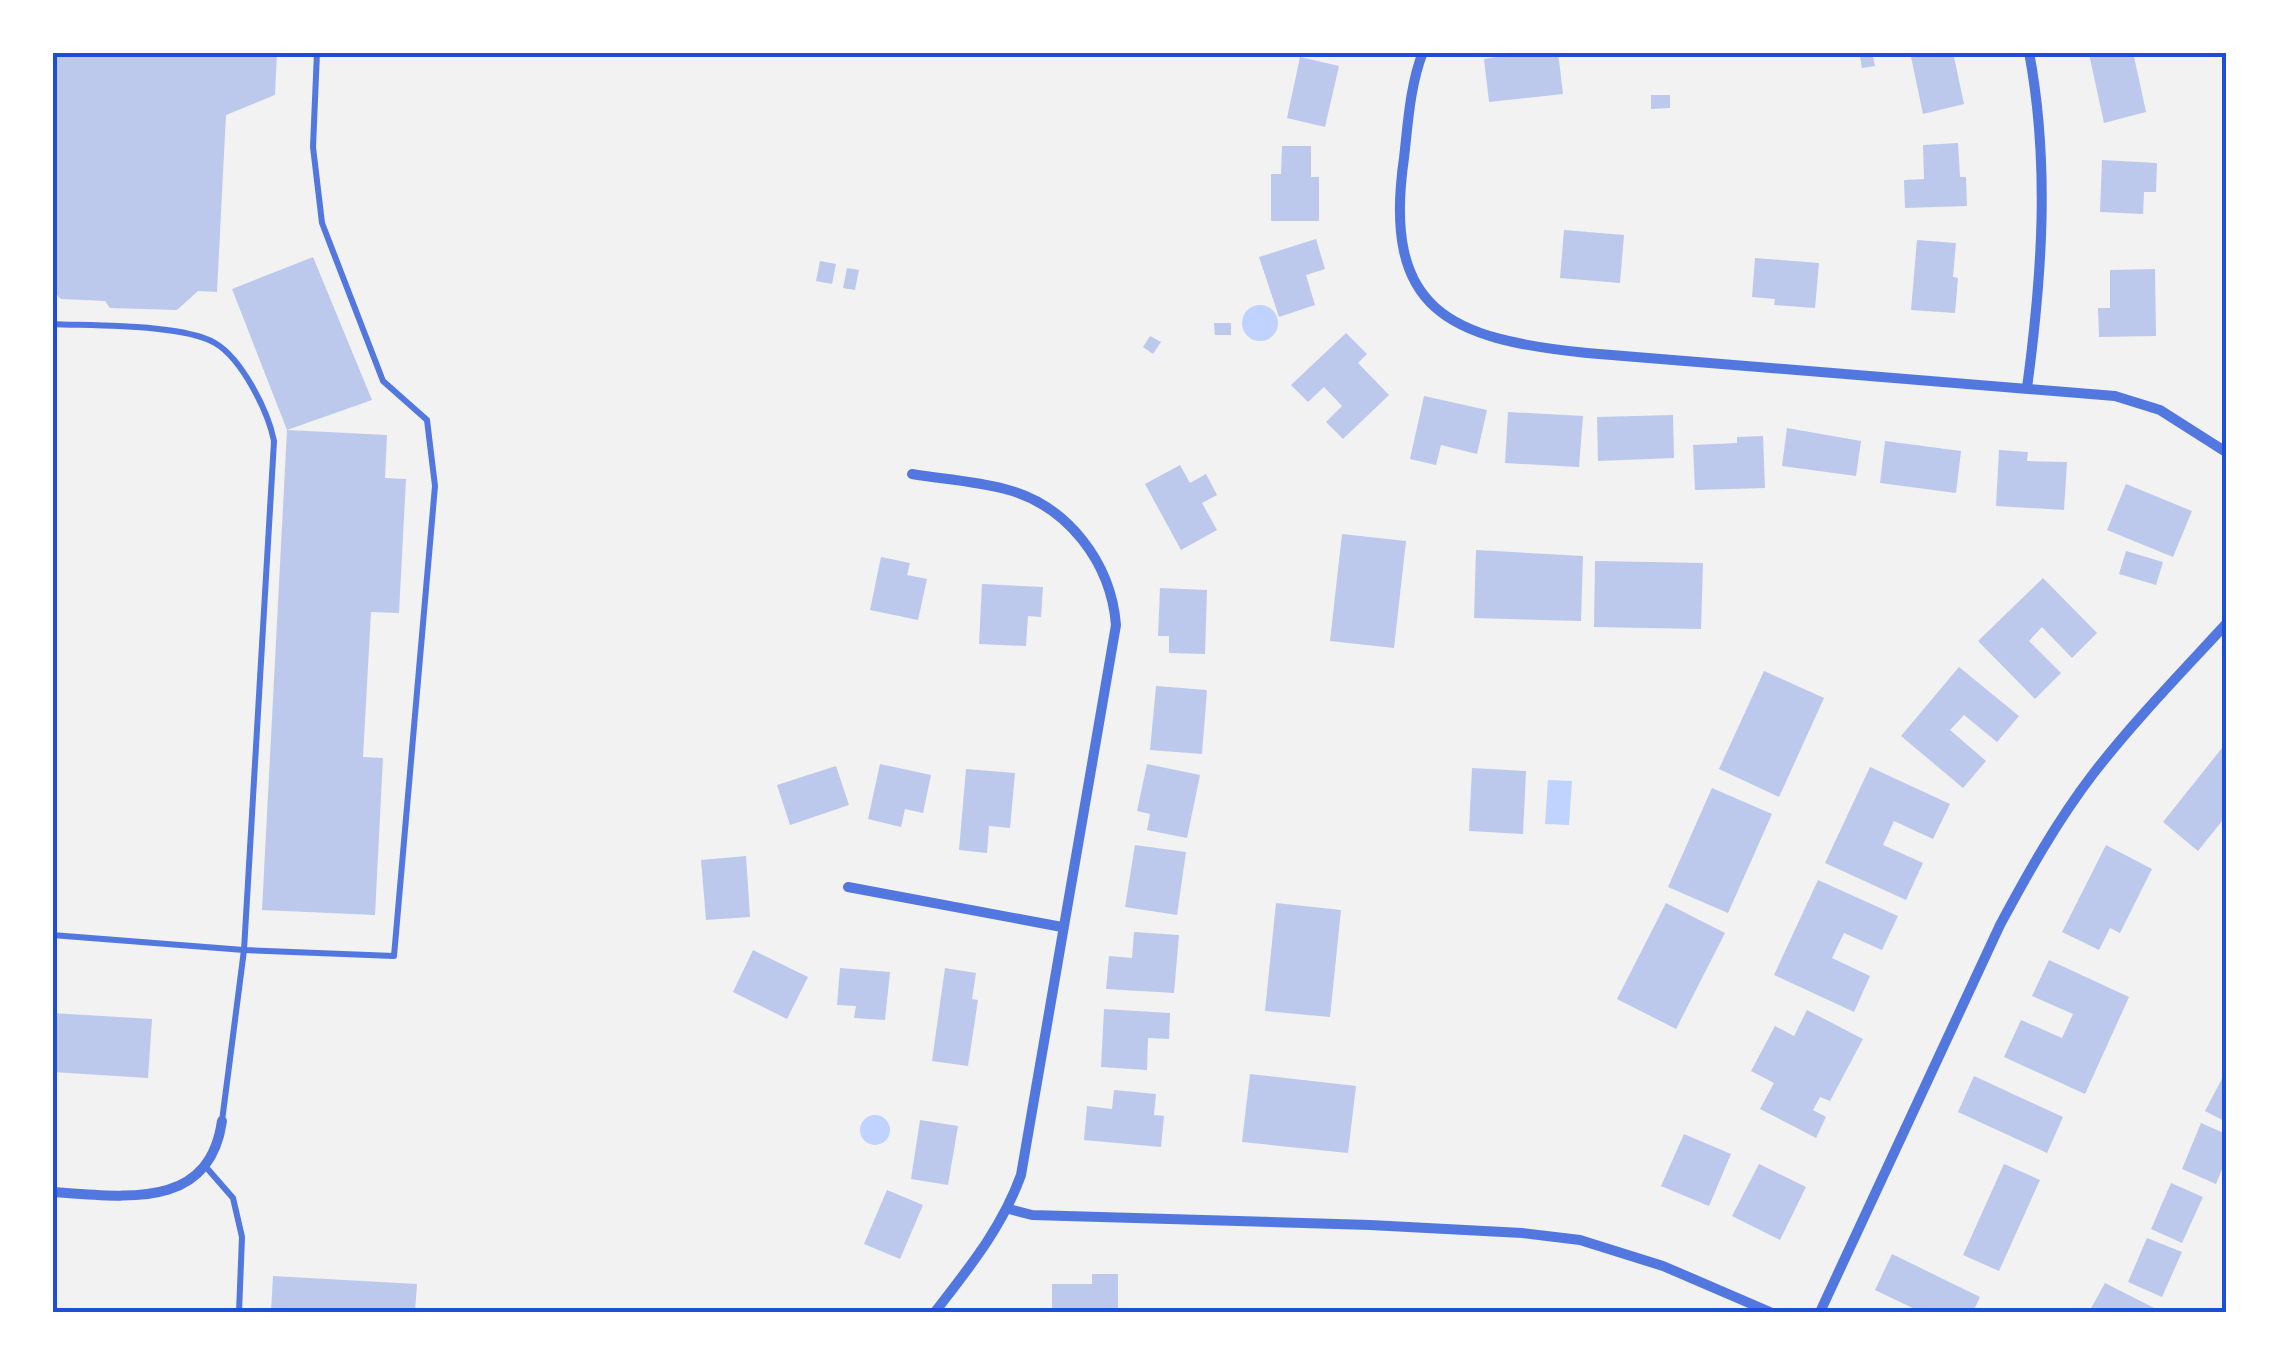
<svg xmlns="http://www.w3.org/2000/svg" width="2279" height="1365" viewBox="0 0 2279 1365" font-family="'Source Sans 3',sans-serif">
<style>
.water{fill:#bfd3fe}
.building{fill:#bdc9ec}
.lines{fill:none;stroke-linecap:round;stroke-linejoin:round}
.service{stroke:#5277de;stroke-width:6}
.minor{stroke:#5277de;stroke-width:10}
.neatline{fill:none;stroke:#1d4ed8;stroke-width:4}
</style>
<rect width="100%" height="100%" fill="#f2f2f2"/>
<!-- water -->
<g class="water">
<circle cx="1260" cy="323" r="18"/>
<polygon points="1548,780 1572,781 1569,825 1545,824"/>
<circle cx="875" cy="1130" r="15"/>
</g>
<!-- building -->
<g class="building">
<polygon points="52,52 277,52 275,95 226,115 217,292 198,291 177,310 110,308 105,301 61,299 52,290"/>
<polygon points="1530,52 1558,52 1563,94 1489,102 1484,59"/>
<polygon points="1859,52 1872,52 1875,66 1862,68"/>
<polygon points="1910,52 1953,52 1964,104 1923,114"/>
<polygon points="2133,52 2146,112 2104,123 2089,54"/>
<polygon points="1300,57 1339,66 1325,127 1287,118"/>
<polygon points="1651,95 1670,95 1670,108 1651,109"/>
<polygon points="1958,143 1960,177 1966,177 1967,206 1905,208 1904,180 1924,179 1923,145"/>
<polygon points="1282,146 1311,146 1311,177 1319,177 1319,221 1271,221 1271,174 1281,174"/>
<polygon points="2102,160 2157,163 2156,192 2144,192 2143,214 2100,212"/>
<polygon points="1564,230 1624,235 1620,283 1560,278"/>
<polygon points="1316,239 1325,269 1306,275 1315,305 1279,317 1259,257"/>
<polygon points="1917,240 1956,243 1953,277 1958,278 1955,313 1911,310"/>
<polygon points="313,257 372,400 287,430 232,289"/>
<polygon points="1755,258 1819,263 1815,308 1774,305 1775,299 1752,297"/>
<polygon points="820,261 836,264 832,284 816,281"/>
<polygon points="847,268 859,270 855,290 843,288"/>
<polygon points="2155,269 2156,336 2099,337 2098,308 2110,308 2110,270"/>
<polygon points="1214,323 1231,323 1231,335 1215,335"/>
<polygon points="1346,333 1367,354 1358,363 1389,395 1343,439 1326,422 1342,406 1324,387 1308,402 1291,385"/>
<polygon points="1150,336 1161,342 1153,354 1143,347"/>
<polygon points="1424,396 1487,410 1477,454 1441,445 1436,465 1410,459"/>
<polygon points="1508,412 1583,416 1579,467 1505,463"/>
<polygon points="1673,415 1674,458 1598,461 1597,417"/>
<polygon points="1787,428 1861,441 1856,476 1782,466"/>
<polygon points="287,430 387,435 385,478 406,479 399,613 371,612 363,757 383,758 375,915 262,910"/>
<polygon points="1763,436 1765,488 1695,490 1693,445 1737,443 1737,437"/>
<polygon points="1885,441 1961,451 1956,493 1880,483"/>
<polygon points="1999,450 2028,452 2027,461 2067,462 2064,510 1996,506"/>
<polygon points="1180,465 1190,483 1206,474 1217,495 1202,503 1217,530 1181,550 1145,484"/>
<polygon points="2126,484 2192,511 2173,557 2107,530"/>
<polygon points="1342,534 1406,541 1394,648 1330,641"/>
<polygon points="1476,550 1583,556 1581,621 1474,618"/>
<polygon points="2126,551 2163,562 2156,585 2119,574"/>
<polygon points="881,557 910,563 907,575 927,579 918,620 870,610"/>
<polygon points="1595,561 1703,563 1701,629 1594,627"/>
<polygon points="2043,578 2097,633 2072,658 2042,627 2029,641 2061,673 2035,699 1978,641"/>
<polygon points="982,584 1043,587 1041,617 1028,616 1026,646 979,644"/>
<polygon points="1160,588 1207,590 1205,654 1169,653 1169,636 1158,636"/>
<polygon points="1959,667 2019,716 1997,742 1964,715 1950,730 1986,761 1963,788 1901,736"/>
<polygon points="1764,671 1824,698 1779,797 1719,769"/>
<polygon points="1156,686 1207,690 1202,754 1150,750"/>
<polygon points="2226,743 2226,825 2222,821 2198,851 2163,822"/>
<polygon points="880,764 931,775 923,813 905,809 901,827 868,819"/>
<polygon points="1147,764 1200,775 1187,838 1147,830 1150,814 1137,811"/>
<polygon points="836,766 849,805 790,825 777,785"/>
<polygon points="1870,767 1950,804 1933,839 1894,821 1883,845 1923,863 1906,900 1825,863"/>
<polygon points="1472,768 1526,771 1523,834 1469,831"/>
<polygon points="966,769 1015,773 1010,828 989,826 987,853 959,850"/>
<polygon points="1712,788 1772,814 1728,913 1668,887"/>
<polygon points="1135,845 1186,852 1177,915 1125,907"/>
<polygon points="2106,845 2152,869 2120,933 2110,928 2099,950 2062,932"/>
<polygon points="746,856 750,917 706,920 701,860"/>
<polygon points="1818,880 1898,916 1882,950 1844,933 1832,958 1870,976 1854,1012 1774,975"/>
<polygon points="1276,903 1341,910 1330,1017 1265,1011"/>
<polygon points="1666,903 1725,933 1676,1029 1617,999"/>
<polygon points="1134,932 1179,935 1174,993 1106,989 1109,956 1132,958"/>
<polygon points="753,950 808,977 787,1019 733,992"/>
<polygon points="2049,960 2129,997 2085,1094 2004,1057 2021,1020 2062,1038 2073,1014 2032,996"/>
<polygon points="840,968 890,972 885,1020 854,1018 856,1006 837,1005"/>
<polygon points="945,968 976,973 972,999 978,1000 968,1066 932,1061"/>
<polygon points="1104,1009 1170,1013 1169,1039 1148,1038 1147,1070 1101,1067"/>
<polygon points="1807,1010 1863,1039 1830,1101 1820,1097 1813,1110 1826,1117 1816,1138 1760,1109 1774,1083 1751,1071 1775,1026 1794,1036"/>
<polygon points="52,1013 152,1019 148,1078 52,1072"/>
<polygon points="2226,1071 2226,1122 2205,1111"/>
<polygon points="1250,1074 1356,1086 1348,1153 1242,1142"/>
<polygon points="1974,1076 2063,1117 2047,1153 1958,1112"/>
<polygon points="1114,1090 1156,1094 1154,1115 1164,1116 1161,1147 1084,1140 1087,1106 1112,1109"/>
<polygon points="920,1120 958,1126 948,1185 911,1179"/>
<polygon points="2201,1123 2226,1134 2226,1159 2216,1184 2182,1169"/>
<polygon points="1684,1134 1731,1154 1709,1206 1661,1186"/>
<polygon points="1759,1164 1806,1187 1780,1240 1732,1216"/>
<polygon points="2004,1164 2040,1180 1999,1271 1963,1255"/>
<polygon points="2171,1183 2203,1197 2182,1243 2151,1229"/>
<polygon points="887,1190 923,1205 900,1259 864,1244"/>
<polygon points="2147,1238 2182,1252 2162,1297 2128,1282"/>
<polygon points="1892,1254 1980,1297 1973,1312 1921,1312 1875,1290"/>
<polygon points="1092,1274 1118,1274 1118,1312 1052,1312 1052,1284 1092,1284"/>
<polygon points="273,1276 417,1284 415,1312 271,1312"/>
<polygon points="2105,1283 2162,1312 2089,1312"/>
</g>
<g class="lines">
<!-- service -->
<g class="service">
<path d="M52,324C93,326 182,324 215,343C242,359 268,411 274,441L244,950L222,1121"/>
<polyline points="52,935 244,950 394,956 435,486 427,420 383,381 322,223 313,147 317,52"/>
<polyline points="206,1167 233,1198 242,1237 239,1312"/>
</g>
<!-- minor -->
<g class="minor">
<path d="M1423,52C1410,85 1408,123 1404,158C1382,311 1449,339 1587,353L2115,396L2160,410L2226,452"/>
<path d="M2027,388C2042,276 2050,164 2029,52"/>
<path d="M912,474C942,479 975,481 1005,489C1068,505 1111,563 1116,625L1021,1175C1002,1228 968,1269 935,1312"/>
<polyline points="848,887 1062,927"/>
<path d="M52,1192C123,1196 209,1212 222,1121"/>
<polyline points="1009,1209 1032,1215 1370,1225 1522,1233 1580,1240 1663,1266 1770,1312"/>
<path d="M1820,1312L2000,925C2028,873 2057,821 2093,774C2134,721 2181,673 2226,624"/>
</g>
</g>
<!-- border -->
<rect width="2279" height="1365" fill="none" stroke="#ffffff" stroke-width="110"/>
<rect x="55" y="55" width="2169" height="1255" class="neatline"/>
</svg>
